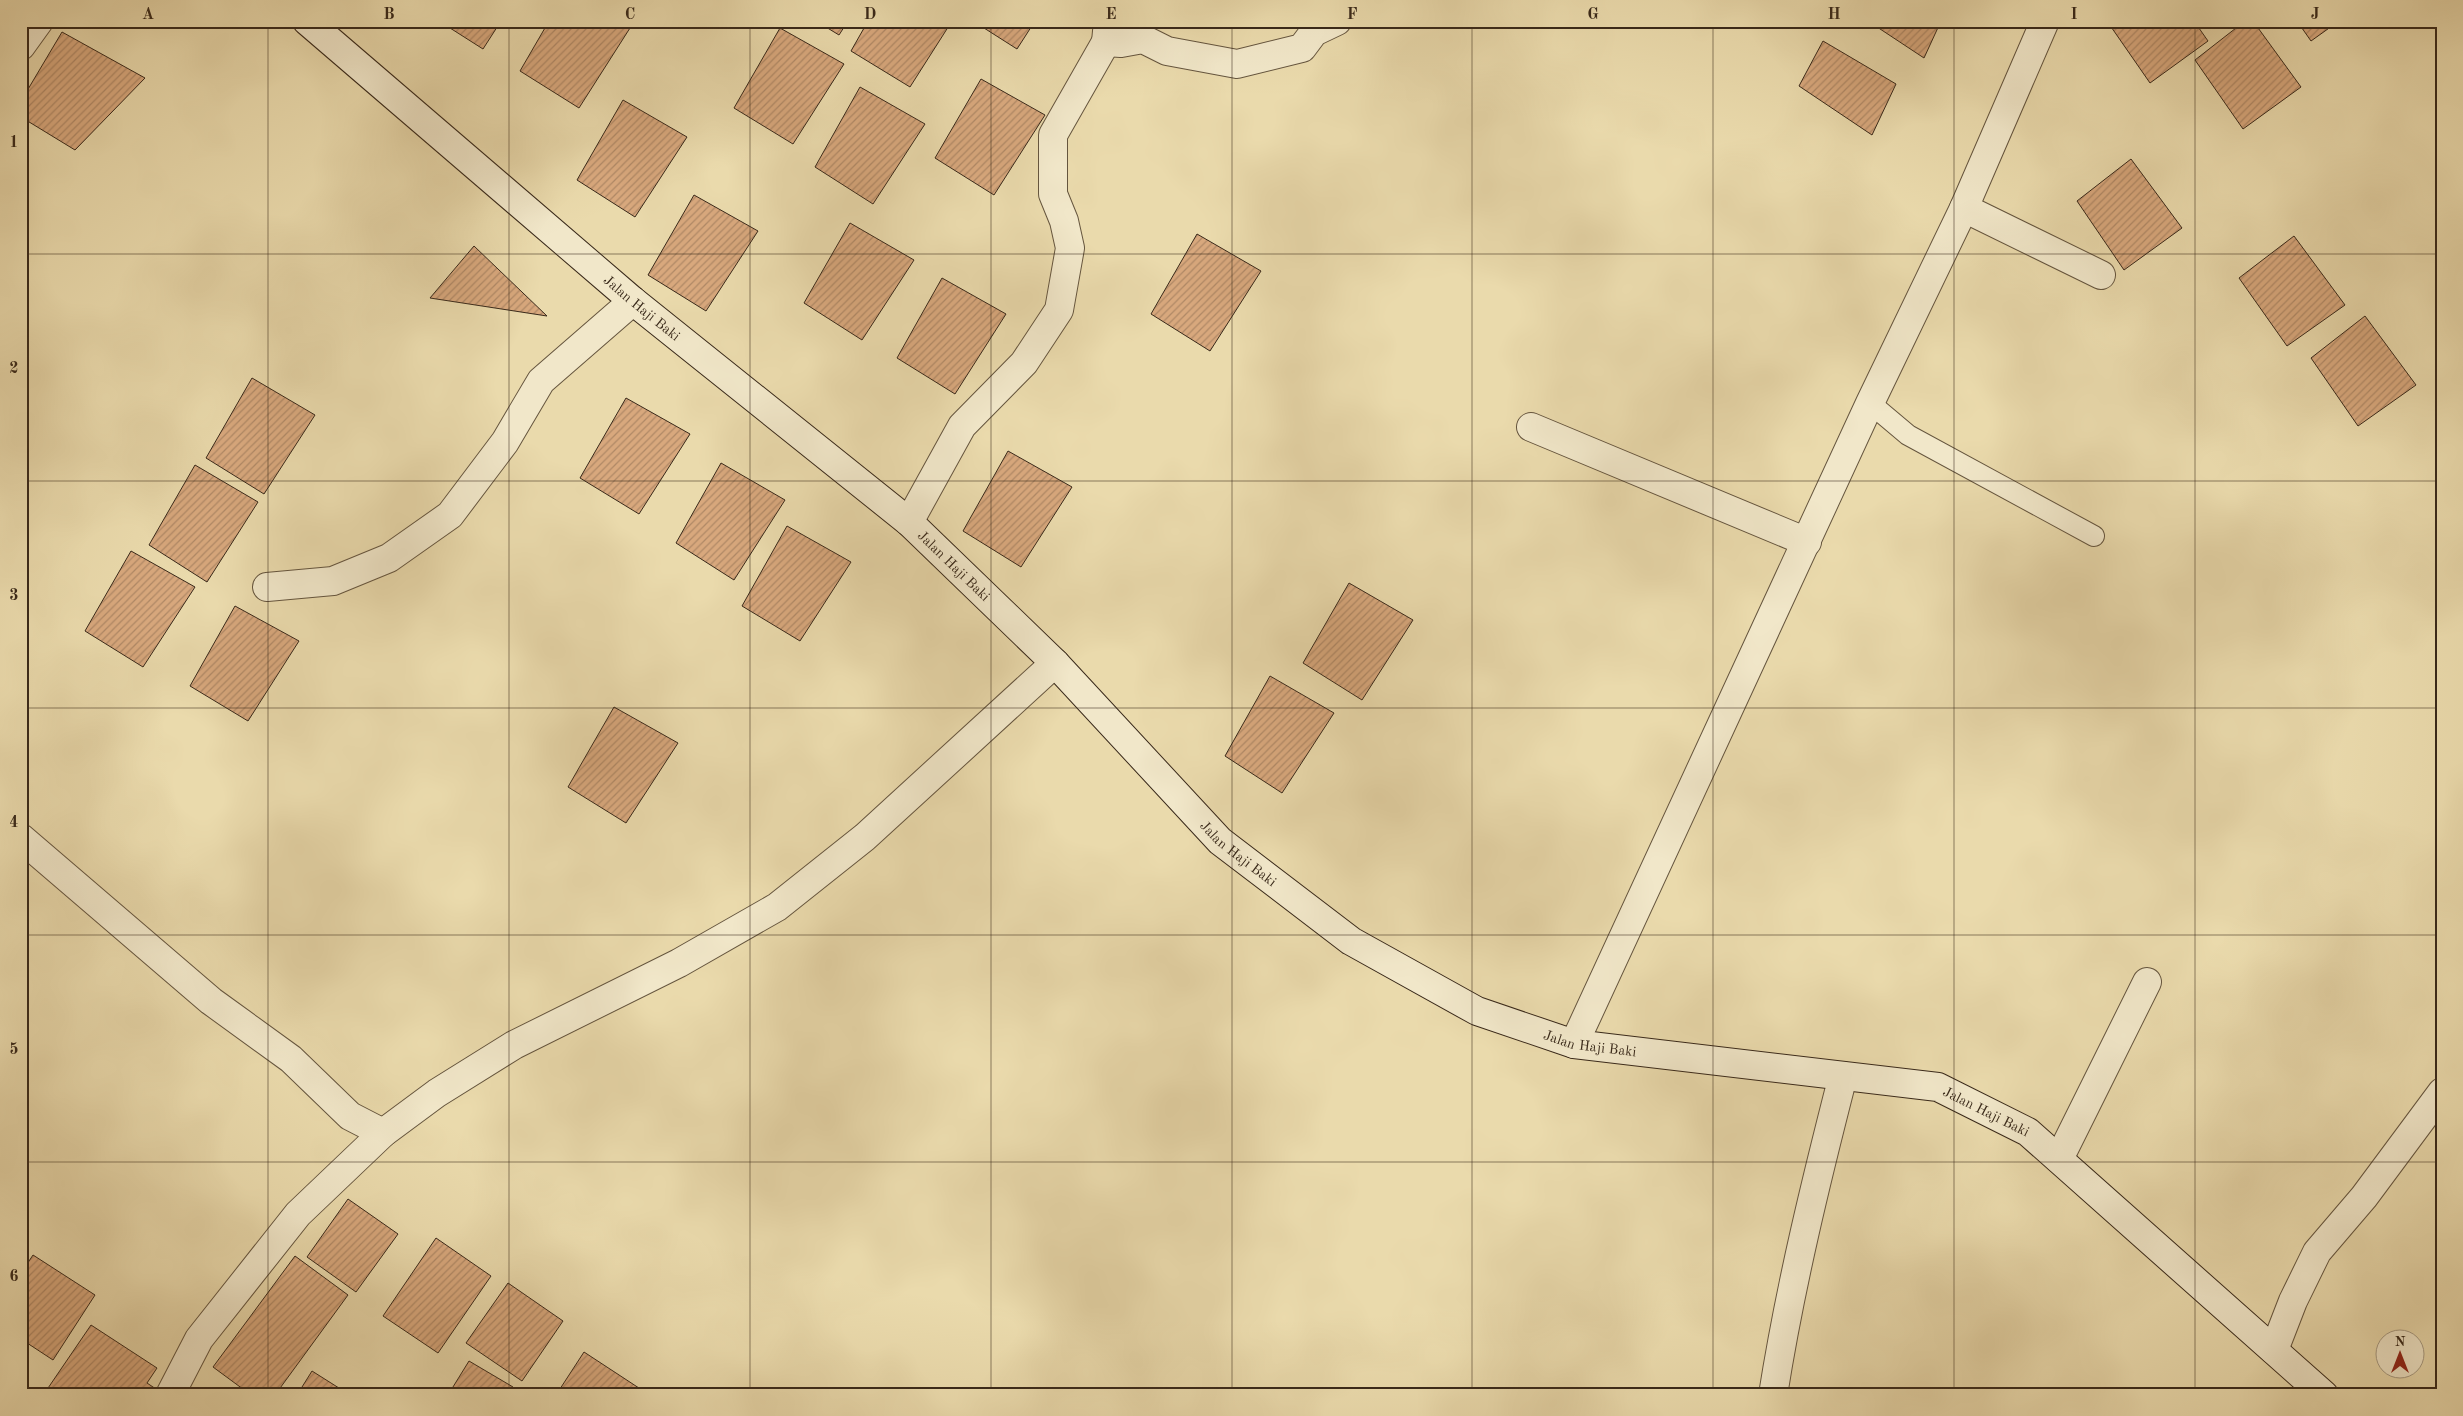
<svg xmlns="http://www.w3.org/2000/svg" width="2463" height="1416" viewBox="0 0 2463 1416" font-family="'Old Standard TT',serif">
<style>
.building{fill:url(#building-hatch);stroke:#39291a}
.lines{fill:none;stroke-linecap:round;stroke-linejoin:round}
.lane-casing{stroke:#65553e;stroke-width:22}
.street-casing{stroke:#65553e;stroke-width:30}
.secondary-casing{stroke:#39291a;stroke-width:30}
.lane{stroke:#f1e7c9;stroke-width:20}
.street{stroke:#f1e7c9;stroke-width:28}
.secondary{stroke:#f1e7c9;stroke-width:28}
.grid{fill:none;stroke:#39291a;stroke-width:1;stroke-opacity:0.55}
.labels{text-anchor:middle;stroke-width:4;stroke-linejoin:round;paint-order:stroke}
.street-label{font-size:14px;fill:#39291a;stroke:#f1e7c9}
.neatline{fill:none;stroke:#39291a;stroke-width:2}
.grid-label{font-size:16px;text-anchor:middle;font-weight:bold;fill:#39291a}
</style>
<defs>
<pattern id="building-hatch" width="6" height="6" patternUnits="userSpaceOnUse" patternTransform="scale(1.25)"><rect width="6" height="6" fill="#d8a87d"/><path d="M-1 1l2-2M0 6l6-6M5 7l2-2" fill="none" stroke="#b08966"/></pattern>
</defs>
<rect width="100%" height="100%" fill="#eadaac"/>
<filter id="stains"><feTurbulence type="fractalNoise" baseFrequency=".004" numOctaves="4"/><feColorMatrix values="0 0 0 0 .2 0 0 0 0 .09 0 0 0 0 .02 0 0 0 .5 -.17"/></filter>
<radialGradient id="worn" r=".72"><stop offset=".6" stop-color="#630" stop-opacity="0"/><stop offset="1" stop-color="#630" stop-opacity=".3"/></radialGradient>
<!-- building -->
<g class="building">
<polygon points="439,21 501,21 483,49"/>
<polygon points="549,21 619,21 630,28 579,108 520,71"/>
<polygon points="816,21 848,21 839,35"/>
<polygon points="868,21 952,21 910,87 851,51"/>
<polygon points="973,21 1035,21 1017,49"/>
<polygon points="1868,21 1941,21 1924,58"/>
<polygon points="2107,21 2194,21 2208,41 2150,83"/>
<polygon points="2245,21 2253,21 2301,87 2243,129 2195,60"/>
<polygon points="2297,21 2339,21 2311,41"/>
<polygon points="780,28 844,64 793,144 734,108"/>
<polygon points="62,32 145,78 75,150 21,117 21,101"/>
<polygon points="1823,41 1896,84 1872,135 1799,86"/>
<polygon points="981,79 1045,115 994,195 935,158"/>
<polygon points="860,87 925,124 873,204 815,167"/>
<polygon points="623,100 687,137 635,217 577,180"/>
<polygon points="2131,159 2182,228 2124,270 2077,201"/>
<polygon points="694,195 758,231 706,311 648,275"/>
<polygon points="850,223 914,260 862,340 804,303"/>
<polygon points="1197,234 1261,271 1210,351 1151,314"/>
<polygon points="2294,236 2345,305 2287,346 2239,278"/>
<polygon points="474,246 547,316 430,298"/>
<polygon points="942,278 1006,314 955,394 897,358"/>
<polygon points="2365,316 2416,385 2358,426 2311,358"/>
<polygon points="252,378 315,415 264,494 206,458"/>
<polygon points="626,398 690,434 639,514 580,478"/>
<polygon points="1008,451 1072,487 1021,567 963,531"/>
<polygon points="721,463 785,500 734,580 676,543"/>
<polygon points="195,465 258,502 207,582 149,545"/>
<polygon points="787,526 851,562 800,641 742,606"/>
<polygon points="131,551 195,587 143,667 85,631"/>
<polygon points="1349,583 1413,620 1362,700 1303,663"/>
<polygon points="235,606 299,641 248,721 190,686"/>
<polygon points="1270,676 1334,713 1282,793 1225,756"/>
<polygon points="614,707 678,743 626,823 568,787"/>
<polygon points="348,1199 398,1234 356,1292 307,1257"/>
<polygon points="436,1238 491,1276 438,1353 383,1316"/>
<polygon points="33,1255 95,1295 53,1360 21,1339 21,1273"/>
<polygon points="295,1256 348,1295 275,1395 251,1395 213,1367"/>
<polygon points="508,1283 563,1321 522,1381 466,1343"/>
<polygon points="91,1325 157,1368 147,1383 162,1393 160,1395 51,1395 46,1391"/>
<polygon points="584,1352 645,1392 643,1395 556,1395"/>
<polygon points="469,1361 513,1387 508,1395 448,1395"/>
<polygon points="312,1371 350,1395 297,1395"/>
</g>
<g class="lines">
<defs>
<polyline id="lane" points="1870,403 1908,435 2094,536"/>
<g id="street">
<polyline points="1108,21 1106,42 1121,43 1143,39 1167,51 1237,64 1302,48 1314,32 1337,21"/>
<polyline points="21,46 39,21"/>
<polyline points="1964,208 2101,275"/>
<polyline points="1531,427 1807,542"/>
<polyline points="909,522 962,426 1024,363 1059,310 1070,248 1064,221 1053,194 1053,135 1106,42"/>
<polyline points="267,587 333,581 389,558 450,515 505,442 541,381 633,301"/>
<polyline points="21,838 211,1001 291,1059 350,1116 383,1133"/>
<polyline points="1574,1044 1870,403 1964,208 2045,21"/>
<polyline points="2059,1159 2147,982"/>
<polyline points="2274,1350 2293,1301 2317,1252 2364,1197 2442,1092"/>
<polyline points="170,1395 199,1339 298,1214 383,1133 437,1093 514,1045 679,963 777,907 865,837 1055,663"/>
<path d="M1773,1395C1790,1287 1816,1181 1843,1076"/>
</g>
<g id="secondary">
<path id="s1" d="M307,21L633,301L909,522L1055,663L1220,841L1351,941L1477,1011L1574,1044L1938,1087L2028,1132L2324,1395"/>
</g>
</defs>
<!-- lane casing -->
<use href="#lane" class="lane-casing"/>
<!-- street casing -->
<use href="#street" class="street-casing"/>
<!-- secondary casing -->
<use href="#secondary" class="secondary-casing"/>
<!-- lane -->
<use href="#lane" class="lane"/>
<!-- street -->
<use href="#street" class="street"/>
<!-- secondary -->
<use href="#secondary" class="secondary"/>
</g>
<!-- grid -->
<path class="grid" d="M268,21V1395M509,21V1395M750,21V1395M991,21V1395M1232,21V1395M1472,21V1395M1713,21V1395M1954,21V1395M2195,21V1395M21,254H2442M21,481H2442M21,708H2442M21,935H2442M21,1162H2442"/>
<g class="labels">
<!-- street labels -->
<g class="street-label">
<text dy="5" stroke="none"><textPath href="#s1" startOffset="441">Jalan Haji Baki</textPath></text>
<text dy="5" stroke="none"><textPath href="#s1" startOffset="846">Jalan Haji Baki</textPath></text>
<text dy="5" stroke="none"><textPath href="#s1" startOffset="1251">Jalan Haji Baki</textPath></text>
<text dy="5" stroke="none"><textPath href="#s1" startOffset="1656">Jalan Haji Baki</textPath></text>
<text dy="5" stroke="none"><textPath href="#s1" startOffset="2061">Jalan Haji Baki</textPath></text>
</g>
</g>
<!-- margin -->
<rect width="2463" height="1416" fill="none" stroke="#eadaac" stroke-width="55"/>
<!-- north arrow -->
<g transform="translate(2400 1354)"><circle r="24" fill="#f1e7c9" stroke="#a79b83"/>
<path d="M0-4L9 19L0 12L-9 19Z" fill="#8f2418"/>
<text y="-8" font-size="14" font-weight="bold" text-anchor="middle" fill="#39291a">N</text>
</g>
<rect x="28" y="28" width="2408" height="1360" class="neatline"/>
<g class="grid-label">
<text x="148" y="19">A</text>
<text x="389" y="19">B</text>
<text x="630" y="19">C</text>
<text x="870" y="19">D</text>
<text x="1111" y="19">E</text>
<text x="1352" y="19">F</text>
<text x="1593" y="19">G</text>
<text x="1834" y="19">H</text>
<text x="2074" y="19">I</text>
<text x="2315" y="19">J</text>
<text x="14" y="147">1</text>
<text x="14" y="373">2</text>
<text x="14" y="600">3</text>
<text x="14" y="827">4</text>
<text x="14" y="1054">5</text>
<text x="14" y="1281">6</text>
</g>
<rect width="100%" height="100%" filter="url(#stains)"/>
<rect width="100%" height="100%" fill="url(#worn)"/>
</svg>
